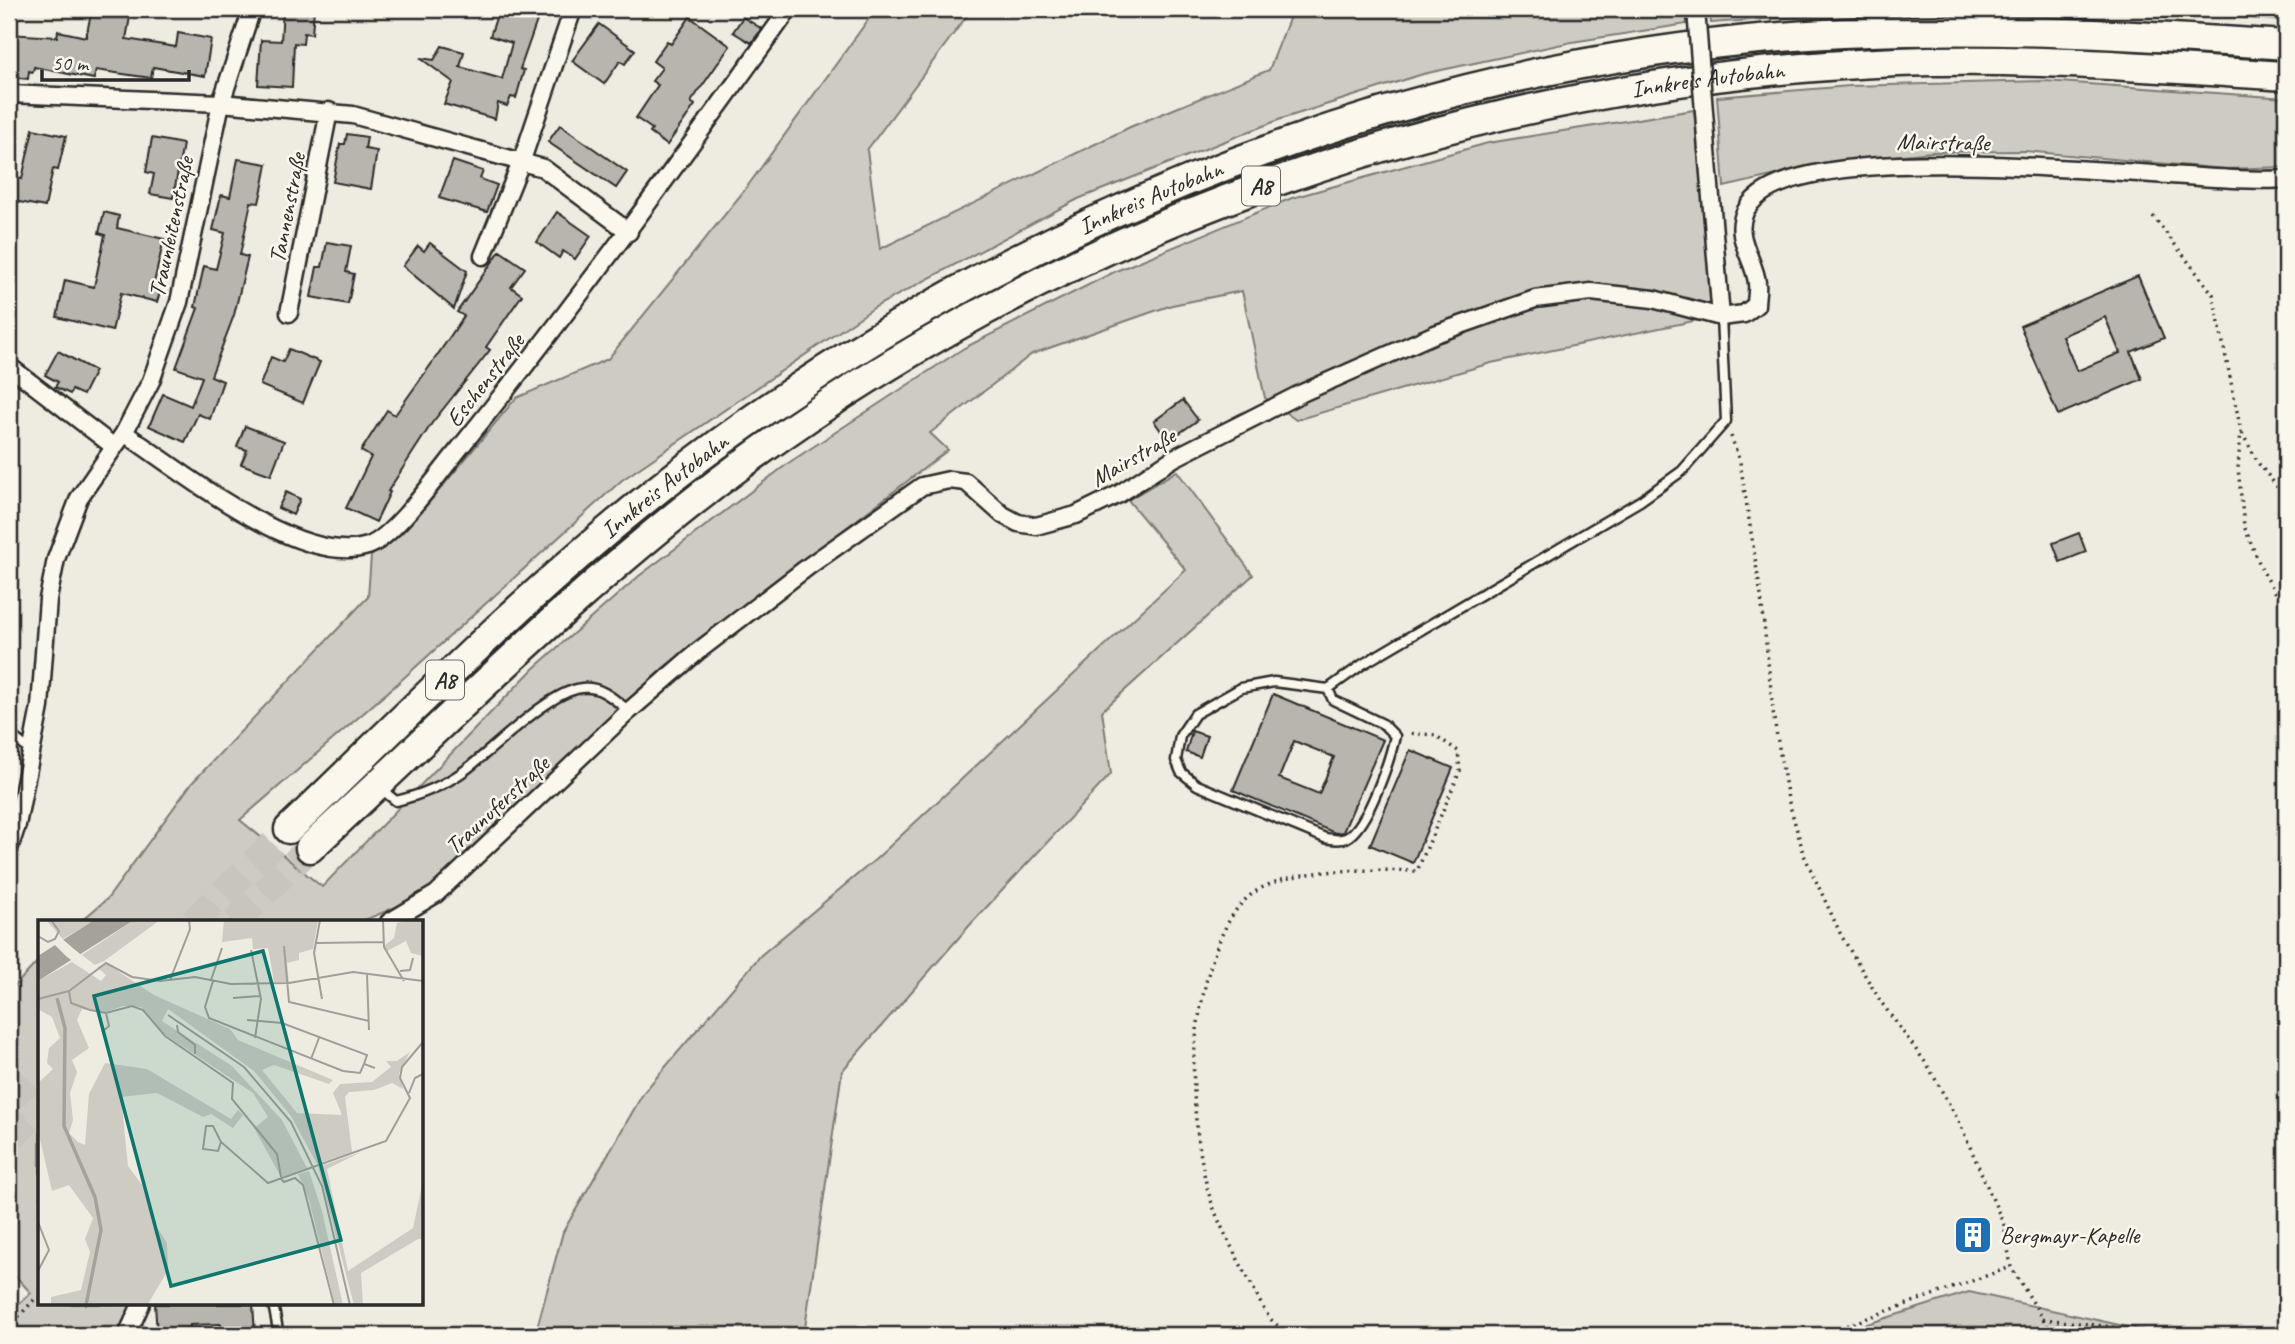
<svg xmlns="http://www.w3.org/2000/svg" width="2295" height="1344" viewBox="0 0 2295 1344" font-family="Caveat,sans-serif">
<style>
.green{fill:#cecbc2;stroke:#7c7b76;stroke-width:2}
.building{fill:#b8b5ae;stroke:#2b2b2b;stroke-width:2;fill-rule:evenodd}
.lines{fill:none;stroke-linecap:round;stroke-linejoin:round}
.highway-tunnel{stroke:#c7c5bc;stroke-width:28;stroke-dasharray:28 14;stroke-linecap:butt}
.lane-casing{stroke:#2b2b2b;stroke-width:13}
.street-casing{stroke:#2b2b2b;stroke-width:21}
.highway-casing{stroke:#2b2b2b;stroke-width:33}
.path{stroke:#2b2b2b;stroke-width:3.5;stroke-dasharray:2 5;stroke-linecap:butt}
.lane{stroke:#fbf7ec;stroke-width:8}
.street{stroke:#fbf7ec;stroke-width:16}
.highway{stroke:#fbf7ec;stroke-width:28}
.street-bridge-casing{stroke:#2b2b2b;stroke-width:21;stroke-linecap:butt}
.street-bridge{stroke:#fbf7ec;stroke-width:16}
.labels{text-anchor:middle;stroke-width:5;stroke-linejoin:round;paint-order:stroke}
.shield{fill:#fbf7ec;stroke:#696865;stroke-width:2}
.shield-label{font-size:23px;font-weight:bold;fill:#2b2b2b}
.street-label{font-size:24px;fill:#2b2b2b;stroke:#fbf7ec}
.poi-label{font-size:24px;fill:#2b2b2b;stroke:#fbf7ec;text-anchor:start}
.inset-river{fill:none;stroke:#a4a29a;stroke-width:3.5}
.inset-road{fill:none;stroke:#a09e98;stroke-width:2}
.view{fill:#0f766e;fill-opacity:0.15;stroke:#0f766e;stroke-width:3.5}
.inset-edge{fill:none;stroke:#2b2b2b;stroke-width:3.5}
</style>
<rect width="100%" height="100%" fill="#eeebe0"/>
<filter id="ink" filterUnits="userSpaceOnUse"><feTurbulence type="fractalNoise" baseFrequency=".0143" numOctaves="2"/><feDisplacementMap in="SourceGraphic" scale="14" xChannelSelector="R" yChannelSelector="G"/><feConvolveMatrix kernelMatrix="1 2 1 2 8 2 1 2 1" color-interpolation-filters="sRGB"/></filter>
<g filter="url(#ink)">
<!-- green -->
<g class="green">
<polygon points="876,9 972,9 867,150 880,249 1130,127 1269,70 1293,9 1686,9 1687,24 1572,42 1423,74 1281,119 1078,199 875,307 622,480 397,684 240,820 322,887 534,668 639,576 790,462 964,348 1116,271 1292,198 1488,143 1694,110 1713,317 1491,363 1296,420 1265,398 1242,291 1172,305 1032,354 930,433 948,450 663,668 478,845 418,898 360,922 80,922 108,898 191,784 368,597 371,556 417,517 516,398 608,359 744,191"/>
<polygon points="1710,9 1908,9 1711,23"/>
<polygon points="2051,9 2286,9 2286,21 2186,13"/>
<polygon points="2045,81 2286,98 2286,167 2224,169 2024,151 1932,152 1828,163 1724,187 1717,97 1850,86"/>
<polygon points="1177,471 1253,575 1102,711 1111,774 969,926 842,1071 804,1335 535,1335 563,1232 644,1092 761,955 876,859 1186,570 1128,500"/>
<polygon points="40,959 40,1304 146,1304 136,1335 9,1335 9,1312 31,1293 9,1269 9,992"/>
<polygon points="1969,1292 2165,1335 1832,1335"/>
</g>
<!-- building -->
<g class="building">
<polygon points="92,9 109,9 108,12 130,17 126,39 176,47 178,33 211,39 205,76 153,67 151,78 96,70 94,79 34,67 33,72 29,71 28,79 9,77 9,34 57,37 58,31 86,37"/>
<polygon points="283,9 314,9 312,34 304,33 303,44 294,43 292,87 258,85 261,40 281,41"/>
<polygon points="499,9 540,12 520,69 524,70 516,98 511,97 507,106 498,103 495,119 444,104 453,82 420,58 434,60 442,46 464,52 460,67 502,79 512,43 490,36"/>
<polygon points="690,17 730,46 691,102 695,105 667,145 650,133 652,129 636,118 658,85 652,81 662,68 653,61 667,41 671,44"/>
<polygon points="743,17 762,29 751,43 733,32"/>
<polygon points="599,24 635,50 625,64 620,61 604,84 572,61"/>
<polygon points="560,125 627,172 616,188 548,142"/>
<polygon points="33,129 66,136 58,170 53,169 45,207 9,200 9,177 22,179"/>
<polygon points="347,134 367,137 365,149 377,151 371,189 333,182 340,144 345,144"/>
<polygon points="152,138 183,144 173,198 150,194 154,174 146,172"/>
<polygon points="238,159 267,164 263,185 259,203 251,202 240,255 248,257 234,315 211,376 223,381 210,419 198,414 185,442 149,426 163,394 191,406 202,377 176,368 198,308 195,307 204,266 216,269 225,233 213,230 221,195 230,197"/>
<polygon points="453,161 483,171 480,179 497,185 487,212 439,198"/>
<polygon points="104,212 119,216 117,228 164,239 154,283 162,285 157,302 121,293 112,331 57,317 65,280 94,287 105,235 99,233"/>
<polygon points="557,212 591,236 575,259 563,251 559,258 537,242"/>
<polygon points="327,242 351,246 346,272 354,274 348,304 311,297 317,267 322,267"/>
<polygon points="430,243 467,271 454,309 403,266 418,246 424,251"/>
<polygon points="500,251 525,268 511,287 522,295 486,347 490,350 432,423 388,491 390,492 376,522 346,508 371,457 361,451 387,410 395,415 432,363 464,316 457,312"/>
<path d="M2138,276L2164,338L2131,352L2142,379L2058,415L2020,326ZM2105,317L2120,353L2077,371L2062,336Z"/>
<polygon points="289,349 320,362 303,403 260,385 271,357 283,362"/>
<polygon points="58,351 95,371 83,395 72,390 70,394 55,387 58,382 45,375"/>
<polygon points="1183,400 1198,420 1168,441 1154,421"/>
<polygon points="245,426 284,441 271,475 241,464 247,450 237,447"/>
<polygon points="286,492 300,499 293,515 278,508"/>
<polygon points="2079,533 2086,552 2060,562 2053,543"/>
<path d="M1273,694L1383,740L1343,832L1335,833L1233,790ZM1294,741L1334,757L1319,794L1279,778Z"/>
<polygon points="1192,731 1207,736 1200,757 1186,752"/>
<polygon points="1410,750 1453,768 1413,863 1370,845"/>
<polygon points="155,1304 253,1304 255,1335 221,1335 221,1324 190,1325 190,1335 157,1335"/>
</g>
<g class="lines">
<!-- highway-tunnel -->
<g class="highway-tunnel">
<polyline points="193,922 289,829"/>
<polyline points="234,922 310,848"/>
<polyline points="9,1099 40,1070"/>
<polyline points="9,1139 40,1110"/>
</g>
<defs>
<g id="lane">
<path d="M1328,689L1333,700L1383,724L1395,736C1390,759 1368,827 1346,838C1339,841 1332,839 1325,838L1197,785L1181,772L1176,760L1180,736L1195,714L1241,688L1274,682L1328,689L1363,664L1640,501L1682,471L1726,421L1721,317"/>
<polyline points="9,734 31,751"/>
<path d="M381,789L396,801C421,795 443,786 464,771C493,750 549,691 582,688C602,686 615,700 629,711"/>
<polyline points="273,1304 279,1335"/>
</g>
<g id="street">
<polyline points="9,94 221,103 353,115 543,168 629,232"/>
<polyline points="1707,150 1721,317"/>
<polyline points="483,256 522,160 573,9"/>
<polyline points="289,313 329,111"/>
<polyline points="9,366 113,446"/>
<path d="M124,433C180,470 300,568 368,546C393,538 437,476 455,454C572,310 680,160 789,9"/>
<polyline points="9,849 17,825 40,707 48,599 56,559 79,498 124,433 151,381 179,302 221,103 252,9"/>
<path d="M389,922L436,894L629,711L697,652L809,566L922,486L949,480L966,482L1003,515L1018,523L1036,526L1076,515L1119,494L1174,458L1302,393L1435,334L1535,299L1591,292L1653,299L1721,317L1744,314L1756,305C1756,298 1758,290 1757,283C1755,260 1733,237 1745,212C1787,123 2192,187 2286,179"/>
<polyline points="127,1335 141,1304"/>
</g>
<g id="highway">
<path id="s1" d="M289,829C410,713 529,591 661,487C984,235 1372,71 1781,37C1950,23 2118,34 2286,45"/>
<path id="s2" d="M310,848C450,718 587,579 741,465C1078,217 1481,79 1898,62C2027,57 2157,68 2286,76"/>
</g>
</defs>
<!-- lane casing -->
<use href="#lane" class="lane-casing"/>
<!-- street casing -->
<use href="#street" class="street-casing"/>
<!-- highway casing -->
<use href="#highway" class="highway-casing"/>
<!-- path -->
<g class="path">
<polyline points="2153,216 2213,294 2241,431 2238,468 2244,526 2262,570 2286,610"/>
<polyline points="2242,433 2259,464 2286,498"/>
<polyline points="1731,436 1740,462 1761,596 1774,719 1788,799 1804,855 1841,935 1881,1002 1928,1066 1960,1124 2004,1225 2011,1267 2043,1319 2183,1335"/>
<polyline points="2043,1319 2053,1335"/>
<polyline points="9,1327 34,1300"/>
<path d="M1339,1335C1320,1334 1293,1337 1277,1325C1265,1317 1256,1292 1249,1280C1232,1248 1212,1214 1205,1178C1197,1141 1192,1094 1194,1056C1198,1011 1212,929 1247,898C1283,865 1371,870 1417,871L1460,771L1458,751L1435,735L1407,733"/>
<polyline points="1820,1335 2011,1267"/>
</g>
<!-- lane -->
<use href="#lane" class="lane"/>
<!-- street -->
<use href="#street" class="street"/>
<!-- highway -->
<use href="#highway" class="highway"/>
<defs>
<polyline id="street-bridge" points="1696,10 1707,150"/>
</defs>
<!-- street-bridge casing -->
<use href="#street-bridge" class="street-bridge-casing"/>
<!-- street-bridge -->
<use href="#street-bridge" class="street-bridge"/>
</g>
</g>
<!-- icons -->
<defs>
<symbol id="building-square" viewBox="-11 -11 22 22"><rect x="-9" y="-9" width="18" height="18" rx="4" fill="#1f6fb2" stroke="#fbf7ec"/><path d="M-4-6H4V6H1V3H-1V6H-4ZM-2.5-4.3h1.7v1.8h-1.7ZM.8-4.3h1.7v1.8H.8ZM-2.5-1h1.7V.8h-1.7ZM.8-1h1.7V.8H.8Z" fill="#fff"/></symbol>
</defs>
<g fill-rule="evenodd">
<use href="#building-square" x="1951" y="1213" width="44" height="44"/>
</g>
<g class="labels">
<!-- shield labels -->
<g class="shield">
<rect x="1242" y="166.5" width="38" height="39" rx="5"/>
<rect x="426" y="660.5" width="38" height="39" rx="5"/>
</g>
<g class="shield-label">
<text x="1261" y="194">A8</text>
<text x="445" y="688">A8</text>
</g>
<!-- street labels -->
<g class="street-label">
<text dy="8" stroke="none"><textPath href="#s2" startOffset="1629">Innkreis Autobahn</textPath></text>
<text transform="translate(1943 142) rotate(1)" y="8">Mairstraße</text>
<text dy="8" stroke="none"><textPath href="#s1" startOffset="1076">Innkreis Autobahn</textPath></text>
<text transform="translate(287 208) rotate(-79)" y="8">Tannenstraße</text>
<text transform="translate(171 227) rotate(-78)" y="8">Traunleitenstraße</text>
<text transform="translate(485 380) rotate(-52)" y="8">Eschenstraße</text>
<text transform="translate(1133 457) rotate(-30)" y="8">Mairstraße</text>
<text dy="8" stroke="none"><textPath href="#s1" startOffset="509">Innkreis Autobahn</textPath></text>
<text transform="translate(497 805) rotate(-43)" y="8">Traunuferstraße</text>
</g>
<!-- poi labels -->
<g class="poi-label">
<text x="2000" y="1243">Bergmayr-Kapelle</text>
</g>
</g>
<!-- overview -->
<g transform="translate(38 920)">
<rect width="385" height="385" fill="#eeebe0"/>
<path d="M8,0H56L25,19ZM96,0H122L66,41L57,45L44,35ZM186,0H280L275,29L261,33V40L249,43L251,62H236L230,28L215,29L214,18L184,22ZM370,0H385V36L373,33L368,21L349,31L346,26L356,18L359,3ZM34,42L63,61L68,55L59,47L69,44L116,75L192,109L200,120L295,160L291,164L236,145L224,150L259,193L304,195L295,173L302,164L334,162L353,147L348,141H359L372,132L361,153L365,169L354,163L336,170L311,172L307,177L314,232L279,244L253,196L216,151L130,89L124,101L194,146L244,200L269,248L243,257L216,208L230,197L215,173L126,114L103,87L85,86L65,93L44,89L39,100L51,128L34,140L39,152L32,173L35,200L31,213L40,222L47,225L51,174L67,143L109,149L193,199L200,190L205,195L195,208L173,194L165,197L119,173L83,177L90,246L104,265L115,301L129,323L130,350L110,384L13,385V377L43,370L52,332L47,319L55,298L31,265L14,271L0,211V163L15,149L9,143L11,128L22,118L14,97L0,89V61ZM323,232L289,249L310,351L375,308L385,261V325L384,319H380L323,353L325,385H316L280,247ZM271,251L284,291L305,385H297L271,280L260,254Z" fill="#cecbc2"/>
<path d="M56,0H96L0,61V36Z" fill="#a4a29a"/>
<path d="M22,17L36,29L47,38L38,44L28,36L14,22Z" fill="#eeebe0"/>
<path class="inset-river" d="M19,78L27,108L26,206L57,277L63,310L48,385"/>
<path class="inset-road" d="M282,0L276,33L284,79M345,0L346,27L366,61M0,16L10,22L17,19L21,11L13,0M278,23L345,22M246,26L251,82L331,101M213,30L223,79L217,118M362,51L372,50L375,38M329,54L331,110M132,60L152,9L151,0M173,60L184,28M175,61L167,87L171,98L305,151L322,153L326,144M31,71L33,83L52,90L68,93L94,86L105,90L127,116L195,163L194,179L239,234L243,257M195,78L222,76M0,79L31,71L68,43L94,57L122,61L157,57L193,64L251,63L315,52L385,61M130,95L206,147L253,202L284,266L312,385M209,100L244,103L329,135L326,144L337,148M139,105L140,112L157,125V134M64,112L71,106L68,93M273,139L281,118M371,173L377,158L385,154M183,222L180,231L165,229L168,206H175L183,222L230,263L348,221L372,178L362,158L364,147L385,122M243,259L246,262L257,258L265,265L296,385M0,302L11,330L0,351"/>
<path class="view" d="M225,31L303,320L133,366L56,76Z"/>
<rect width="385" height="385" class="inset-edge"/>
</g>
<!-- margin -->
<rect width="2295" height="1344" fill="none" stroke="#fbf7ec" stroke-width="35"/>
<rect x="18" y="18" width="2260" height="1309" fill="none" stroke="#2b2b2b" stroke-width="2.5" filter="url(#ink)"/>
<!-- scale -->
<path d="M42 70v10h147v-10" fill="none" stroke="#2b2b2b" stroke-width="3.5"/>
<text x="52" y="70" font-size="21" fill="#2b2b2b" stroke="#fbf7ec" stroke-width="5" paint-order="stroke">50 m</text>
</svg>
